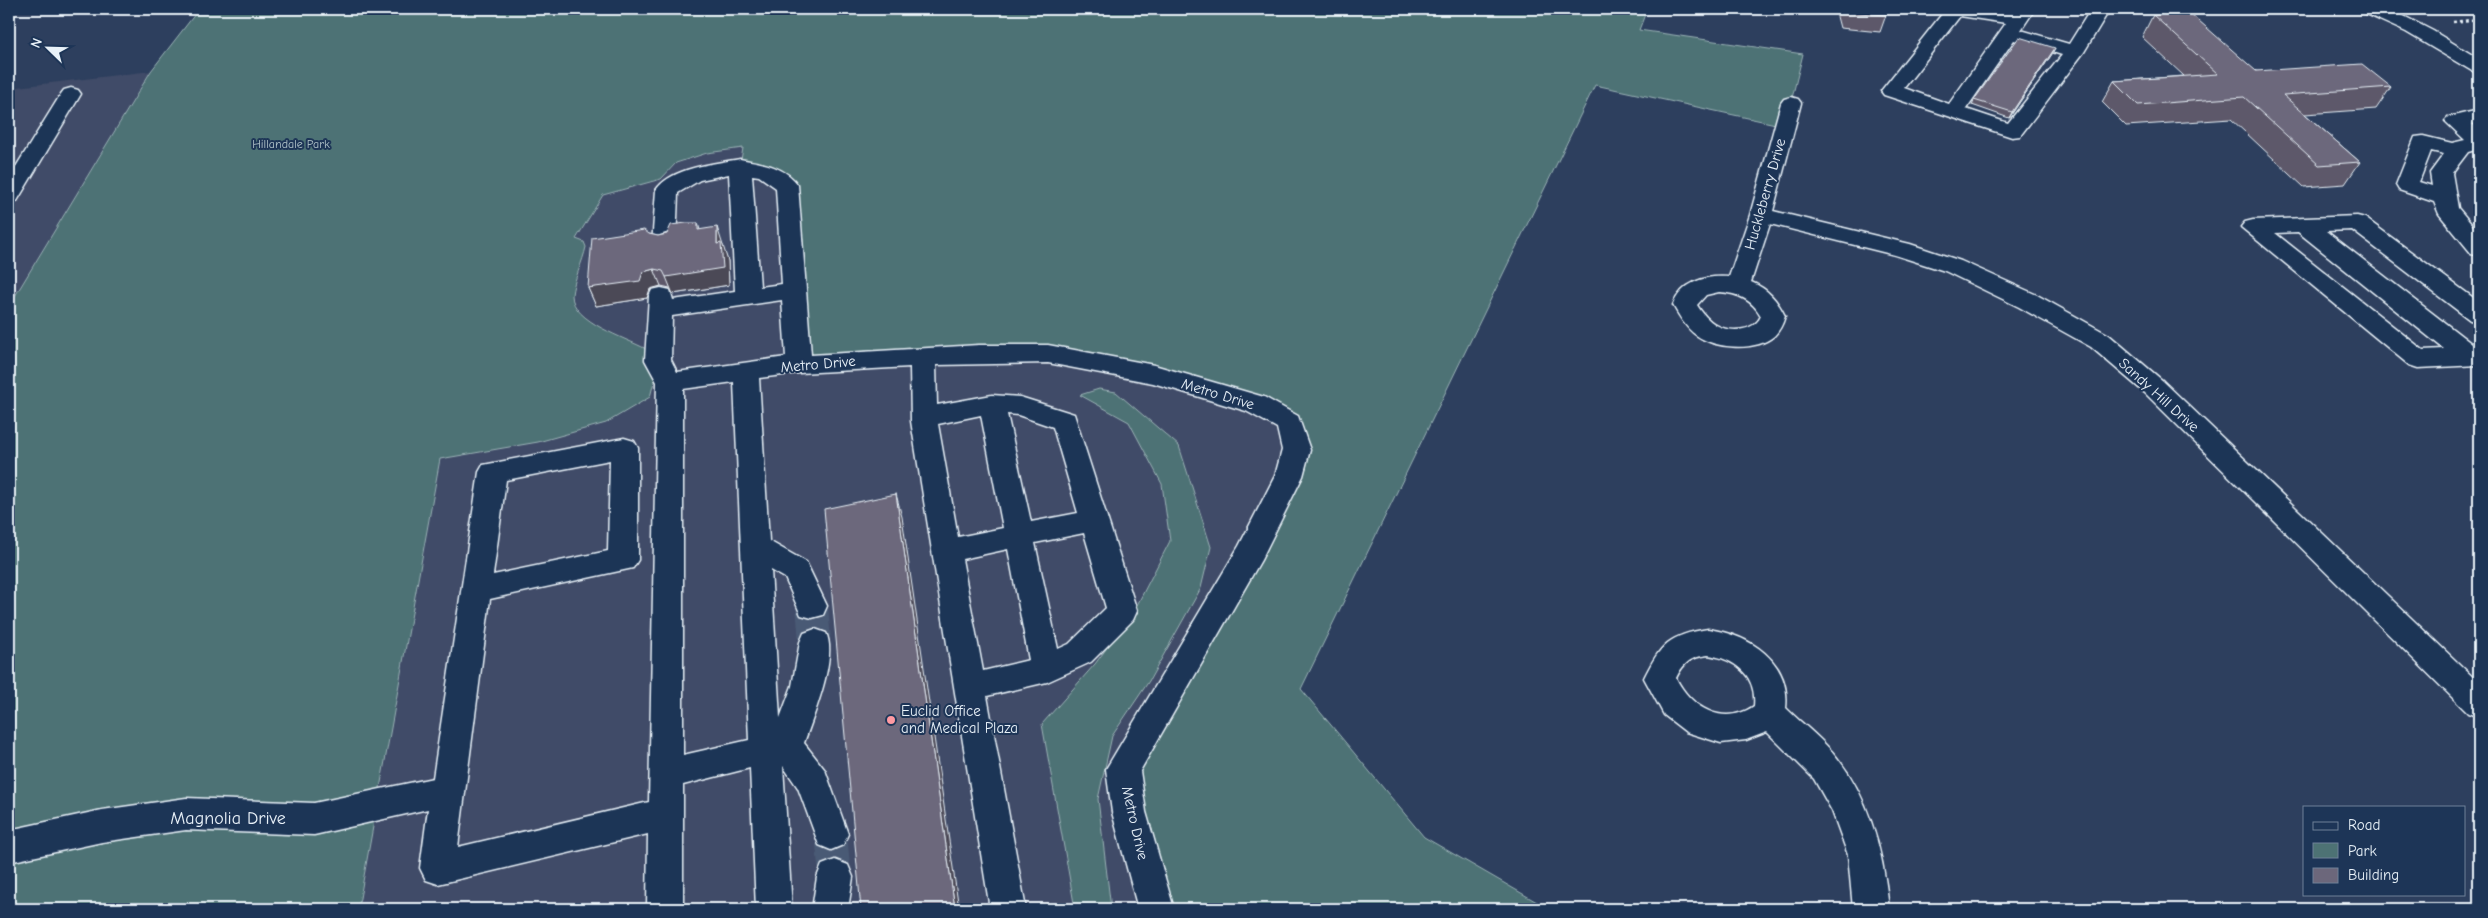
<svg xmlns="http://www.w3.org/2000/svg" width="2488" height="918" viewBox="0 0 2488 918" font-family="'Comic Neue',sans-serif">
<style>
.built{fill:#404b67}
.green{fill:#4d7274;stroke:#9ab2b6}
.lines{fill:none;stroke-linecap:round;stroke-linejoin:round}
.minor-tunnel{stroke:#495a75;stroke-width:32;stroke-dasharray:32 16;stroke-linecap:butt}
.minor-casing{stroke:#e8f1f8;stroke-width:3}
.path{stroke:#e8f1f8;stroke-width:2.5;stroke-dasharray:3 3;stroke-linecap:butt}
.minor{fill:#1d3557;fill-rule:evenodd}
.wall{fill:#5d596a;stroke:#e8f1f8}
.shaded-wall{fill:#4c4856;stroke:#e8f1f8}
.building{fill:#6c677b;stroke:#e8f1f8}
.poi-dot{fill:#ff9aa2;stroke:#1d3557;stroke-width:2}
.labels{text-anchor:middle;stroke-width:4;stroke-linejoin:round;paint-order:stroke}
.far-park-label{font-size:12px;fill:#b2c5ca;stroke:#1d3557}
.street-label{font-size:15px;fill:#e8f1f8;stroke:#1d3557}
.poi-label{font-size:15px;fill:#e8f1f8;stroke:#1d3557;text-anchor:start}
.near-street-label{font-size:18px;fill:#e8f1f8;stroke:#1d3557}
</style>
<rect width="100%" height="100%" fill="#2d3f5e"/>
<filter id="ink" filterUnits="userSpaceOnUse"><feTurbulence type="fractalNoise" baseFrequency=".02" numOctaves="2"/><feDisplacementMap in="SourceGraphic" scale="10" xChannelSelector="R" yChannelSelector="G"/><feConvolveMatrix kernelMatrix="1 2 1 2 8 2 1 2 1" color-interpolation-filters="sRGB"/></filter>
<g filter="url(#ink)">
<!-- built -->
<g class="built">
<polygon points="151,71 9,306 9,88"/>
<polygon points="744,148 979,354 1154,374 1289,423 1296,450 1129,812 1156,909 358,909 440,459 603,195 661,179 676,163 707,153"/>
</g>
<!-- green -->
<g class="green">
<path d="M199,9H1647L1639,30L1803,54L1785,126L1595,85L1301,689L1424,837L1549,909H1156L1129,812L1123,769L1289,476V423L1255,404L1048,354L799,364L787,186L740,166L743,148L707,153L676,163L661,179L603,195L576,239L584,242L586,247C583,261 573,282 572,295C572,322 626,338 646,349L656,374L650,397L606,423L538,442L440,459L358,909H9V306L151,71Z"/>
<polygon points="1099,389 1116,392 1179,446 1211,547 1201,588 1149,681 1112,736 1098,799 1111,909 1075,909 1042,724 1095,664 1134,611 1170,541 1162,484 1129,422 1080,395"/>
</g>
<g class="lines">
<!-- minor-tunnel -->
<g class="minor-tunnel">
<polyline points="812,606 815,642"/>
<polyline points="831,834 835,877"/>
</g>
<defs>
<g id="minor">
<path d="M1946,9H1986L2014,13L2017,9H2035L2021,30L2069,44L2091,9H2110L2084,52L2020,136L2012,137L1884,95L1881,91ZM1960,16L2006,23L1949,104L1904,88ZM2014,40L2062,55L2008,123L1966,109Z"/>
<polygon points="2361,9 2392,10 2433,31 2479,59 2479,73 2472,71 2406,32 2364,13"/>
<polygon points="71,88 78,90 81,94 20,196 17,201 9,203 9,178 61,94 64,90"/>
<path d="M1791,97L1798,99L1801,103L1773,211L1910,244L1961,261L2037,295L2109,335L2163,381L2479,683V717L2468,713L2145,393L2091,347L2019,307L1945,271L1895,255L1770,224L1751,282C1768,289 1777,300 1785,316C1783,323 1780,330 1774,336C1756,352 1715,349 1696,335C1686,328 1679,316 1673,305C1682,282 1705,275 1729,277L1750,215L1781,103L1784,99ZM1719,292C1737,293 1752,299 1761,316C1754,332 1730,333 1716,325C1708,320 1702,313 1697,305L1706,295Z"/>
<path d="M2479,110V122L2472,124L2479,130V149L2468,152L2452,173L2458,208L2479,233V255L2471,253L2439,214L2434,202L2399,190L2396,185L2415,137L2423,136L2452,143L2465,140L2445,121L2449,117ZM2431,151L2444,154L2430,173L2432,186L2419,182Z"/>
<path d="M740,159C761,163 785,166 798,185L811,355L979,345H1048L1154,365L1264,397L1298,416L1310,450L1303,476L1261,560L1140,771L1146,812L1174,909H1138L1112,812L1106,769L1239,546L1275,476L1282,450L1277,428L1246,411L1153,383L1048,363L936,365L937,405L992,395L1020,397L1074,414L1137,611L1133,620L1091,662L1047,682L987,696L1026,909H990L911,421L910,367L799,373L759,378L769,541L806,562L827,606L823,615L812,618L801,615L785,578L771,570L780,718L792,686L800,642L804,633L815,629L826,633C838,657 813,717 804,743L825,770L848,834L843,845L831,850L819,845L798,788L783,766L792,909H756L750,768L683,785V909H647L648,834L438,884L426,880L420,868L428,809L314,835L186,830L102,842L9,862V830L102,810L186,798L314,803L433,778L479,472L483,465L624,438L634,441L638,448V560L633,568L490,599L458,847L649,802L657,382L645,360L649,296L652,290L661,288L670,290L673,300L735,291L729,174L700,180L678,193L676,245L672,250L664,252L656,250L652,245L656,190C672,167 714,164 740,159ZM752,175L759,176L776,188L782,284L760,287ZM782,300L786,357L677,372L671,360L672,316ZM734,382L749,740L683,755V389ZM1007,414L1018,415L1053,427L1078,513L1031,522ZM981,415L1003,528L958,537L938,424ZM610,460L608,551L493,575L506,480ZM1084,533L1106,608L1069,644L1058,649L1035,543ZM1008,549L1029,660L983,671L962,559Z"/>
<path d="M2357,216L2365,218L2479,302V322L2470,320L2352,230L2326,231L2476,347H2479V365L2418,368L2409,365L2241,227L2245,222L2253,220ZM2298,232L2444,349L2423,350L2275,233Z"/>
<path d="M1708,629C1750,635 1791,661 1786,708C1803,725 1824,740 1838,759C1871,801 1884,857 1889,909H1853L1848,855L1832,811L1814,779L1767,732L1746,740L1721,743L1686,732L1664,715L1644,678C1661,644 1669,635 1708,629ZM1708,655C1736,659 1757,676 1754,706C1723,727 1691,708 1676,678C1684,662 1691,657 1708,655Z"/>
<polygon points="835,860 848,865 853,877 848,909 812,909 817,877 822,865"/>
</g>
</defs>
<!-- minor casing -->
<use href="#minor" class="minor-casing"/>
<!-- path -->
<polyline class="path" points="2453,22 2479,19"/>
<!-- minor -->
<use href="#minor" class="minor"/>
</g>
<!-- wall -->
<g class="wall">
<polygon points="1835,9 1884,9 1886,15 1880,32 1840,28"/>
<polygon points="2153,15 2256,71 2391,87 2376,109 2305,114 2360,162 2345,184 2304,187 2231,119 2126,126 2102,102 2114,81 2184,76 2142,37"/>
<polygon points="2052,54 2009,118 1972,105 1974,100"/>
<polygon points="698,223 700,230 723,245 723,248 728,261 729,285 673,294 670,288 661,286 650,289 647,298 596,306 588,288 649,234 658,236"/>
</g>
<!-- shaded-wall -->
<g class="shaded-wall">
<polygon points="2055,48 2052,54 2009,118 2012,112"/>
<polygon points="717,227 728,261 729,285 673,294 666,277 717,244"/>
<polygon points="654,269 661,286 650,289 647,298 596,306 588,288"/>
<polygon points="896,494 902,517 959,909 955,909"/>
</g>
<!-- building -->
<g class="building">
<polygon points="1845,9 1884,9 1886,15 1846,12"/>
<polygon points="2190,13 2256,71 2362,64 2391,87 2283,95 2360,162 2319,165 2244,97 2138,105 2114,81 2218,74 2153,15"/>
<polygon points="2019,37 2055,48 2012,112 1974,100"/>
<polygon points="686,223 698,223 698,230 717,227 717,244 721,243 723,268 666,277 663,271 654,269 643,272 640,281 588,288 592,238 644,230 649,234 658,236 667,234 671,225"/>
<polygon points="896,494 955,909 861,909 824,509"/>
</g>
</g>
<!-- markers -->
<circle class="poi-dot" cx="891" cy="720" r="5"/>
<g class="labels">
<!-- far-park labels -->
<g class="far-park-label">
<text x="291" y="148">Hillandale Park</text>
</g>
<!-- street labels -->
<g class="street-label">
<text transform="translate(1765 194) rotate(-74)" y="5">Huckleberry Drive</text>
<text transform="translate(818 364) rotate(-5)" y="5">Metro Drive</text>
<text transform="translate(1218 394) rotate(17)" y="5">Metro Drive</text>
<text transform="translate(2159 395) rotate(42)" y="5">Sandy Hill Drive</text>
<text transform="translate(1135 823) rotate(77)" y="5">Metro Drive</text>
</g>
<!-- poi labels -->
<g class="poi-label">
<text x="901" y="716">Euclid Office<tspan x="901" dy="17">and Medical Plaza</tspan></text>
</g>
<!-- near-street labels -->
<g class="near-street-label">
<text x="228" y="824">Magnolia Drive</text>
</g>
</g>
<!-- margin -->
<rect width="2488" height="918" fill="none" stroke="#1d3557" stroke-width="30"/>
<rect x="15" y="15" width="2458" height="888" fill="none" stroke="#e8f1f8" stroke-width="2" filter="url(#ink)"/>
<!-- legend -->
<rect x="2303" y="806" width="162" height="90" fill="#1d3557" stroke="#6e8097"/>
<rect x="2313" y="822" width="25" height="8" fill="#1d3557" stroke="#6e8097"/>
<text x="2348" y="830" font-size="15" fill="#e8f1f8">Road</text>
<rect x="2313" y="843" width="25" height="15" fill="#4d7274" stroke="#6e8097"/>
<text x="2348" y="856" font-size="15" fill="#e8f1f8">Park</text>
<rect x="2313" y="868" width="25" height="15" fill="#6c677b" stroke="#6e8097"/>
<text x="2348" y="880" font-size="15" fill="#e8f1f8">Building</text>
<!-- north arrow -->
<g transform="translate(48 48) rotate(293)" stroke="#1d3557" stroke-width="4" paint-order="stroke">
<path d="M0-4L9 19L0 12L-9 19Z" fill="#e8f1f8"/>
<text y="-8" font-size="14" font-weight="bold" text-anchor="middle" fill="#e8f1f8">N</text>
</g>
</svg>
